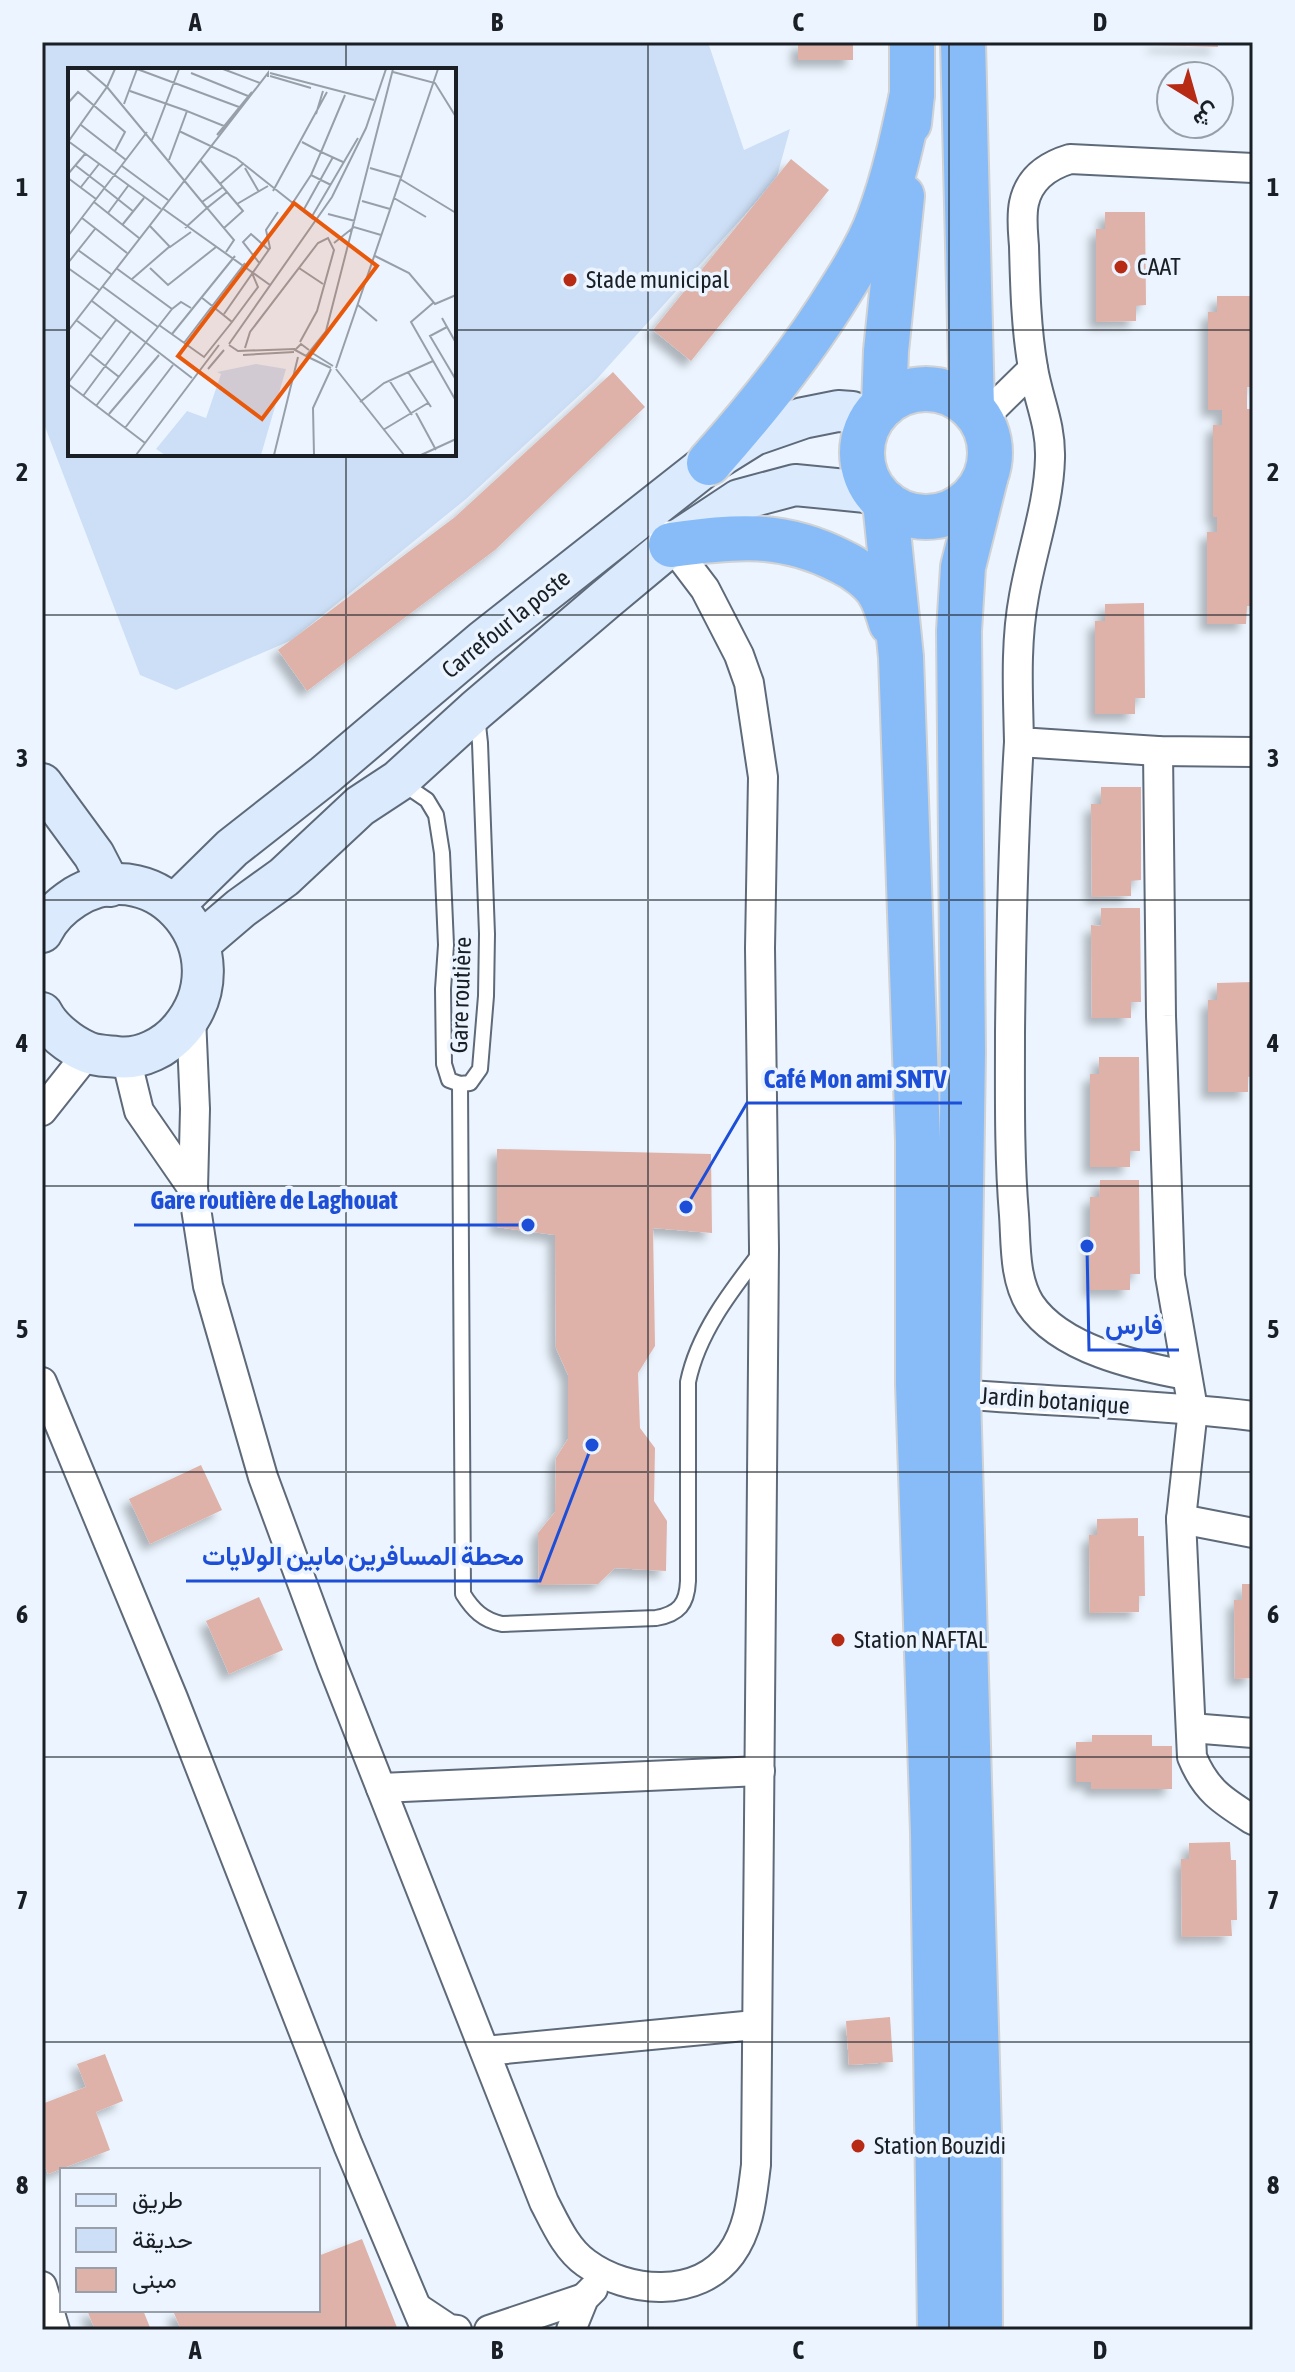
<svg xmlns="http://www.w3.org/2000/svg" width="1295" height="2372" viewBox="0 0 1295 2372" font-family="'Asap Condensed',Vazirmatn,sans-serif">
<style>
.green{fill:#cddff6;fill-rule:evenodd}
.building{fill:#deb2a8;filter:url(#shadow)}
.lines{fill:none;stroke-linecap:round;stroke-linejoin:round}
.lane-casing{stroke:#5e6a79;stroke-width:18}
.street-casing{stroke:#5e6a79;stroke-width:32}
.secondary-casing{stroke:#5e6a79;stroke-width:44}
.highway-casing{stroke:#d1d2d3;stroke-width:48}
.lane{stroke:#fff;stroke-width:14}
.street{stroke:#fff;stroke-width:28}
.secondary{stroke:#dbebfd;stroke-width:40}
.highway{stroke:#88bcf9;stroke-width:44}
.grid{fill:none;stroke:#1a1f25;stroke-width:2;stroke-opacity:0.55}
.poi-dot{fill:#b72a14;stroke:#ecf5ff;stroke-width:3}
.labels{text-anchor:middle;stroke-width:7;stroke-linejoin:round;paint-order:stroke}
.poi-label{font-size:24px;fill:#1a1f25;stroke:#ecf5ff;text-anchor:start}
.street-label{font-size:24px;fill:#1a1f25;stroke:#ecf5ff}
.inset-road{fill:none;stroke:#989fa8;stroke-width:2}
.view{fill:#e8590c;fill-opacity:0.15;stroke:#e8590c;stroke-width:4}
.inset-edge{fill:none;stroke:#1a1f25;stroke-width:4}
.leader{fill:none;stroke:#1d4ed8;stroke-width:3}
.callout-dot{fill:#1d4ed8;stroke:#ecf5ff;stroke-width:3}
.callout-label{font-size:26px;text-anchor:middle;font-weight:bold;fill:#1d4ed8;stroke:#ecf5ff;stroke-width:7;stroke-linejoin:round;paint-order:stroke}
.neatline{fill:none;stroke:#1a1f25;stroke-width:3}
.grid-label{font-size:26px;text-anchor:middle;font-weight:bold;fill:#1a1f25}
</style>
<defs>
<filter id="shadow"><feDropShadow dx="-7" dy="7" stdDeviation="4" flood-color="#0004"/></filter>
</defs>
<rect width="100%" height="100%" fill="#ecf5ff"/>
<!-- green -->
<path class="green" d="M42,42H708L744,150L790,129L776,180L596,380L466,499L292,640L176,690L140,675L42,419ZM70,70H454V454H70Z"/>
<!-- building -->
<g class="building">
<rect x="798" y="42" width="55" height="18"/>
<polygon points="1154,42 1217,42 1218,47 1154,45"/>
<polygon points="791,159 829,190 691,361 653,330"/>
<polygon points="1105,212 1145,212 1146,305 1136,306 1136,321 1096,322 1096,229 1105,229"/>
<polygon points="1217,296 1253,296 1253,387 1247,387 1247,409 1253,409 1253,606 1247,606 1246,624 1207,624 1207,532 1217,532 1217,517 1213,517 1213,425 1222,425 1222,410 1208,410 1208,312 1217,312"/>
<polygon points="613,372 645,407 495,550 307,691 278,650 455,517"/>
<polygon points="1144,603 1145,698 1135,698 1135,714 1095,714 1095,621 1105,621 1105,604"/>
<polygon points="1101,787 1141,787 1141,880 1131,881 1131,896 1092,897 1091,804 1101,804"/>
<polygon points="1101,908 1140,908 1141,1002 1131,1002 1131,1018 1092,1018 1091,925 1101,926"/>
<polygon points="1253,982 1253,1076 1248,1077 1248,1092 1208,1092 1208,1000 1217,1000 1217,983"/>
<polygon points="1099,1057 1139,1057 1140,1151 1130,1151 1130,1167 1090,1167 1090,1074 1099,1074"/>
<polygon points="497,1149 711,1154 712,1233 653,1228 655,1346 638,1373 640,1428 655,1448 654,1501 667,1521 666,1571 615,1568 598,1584 539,1585 538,1533 555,1512 556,1458 568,1439 568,1375 556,1348 555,1235 497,1227"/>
<polygon points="1100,1180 1139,1180 1140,1274 1130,1274 1130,1290 1090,1290 1090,1197 1099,1197"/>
<polygon points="201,1465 222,1510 150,1544 129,1499"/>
<polygon points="1138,1518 1138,1536 1144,1536 1145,1596 1139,1596 1139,1612 1090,1613 1089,1535 1097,1535 1097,1519"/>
<polygon points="1242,1584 1253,1584 1253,1678 1235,1679 1234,1600 1242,1600"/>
<polygon points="259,1597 283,1650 229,1674 206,1621"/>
<polygon points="1092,1735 1152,1735 1152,1746 1172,1746 1172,1789 1091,1789 1091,1782 1076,1782 1076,1742 1092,1742"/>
<polygon points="1230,1842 1231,1860 1236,1860 1237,1920 1231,1920 1232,1936 1182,1937 1181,1859 1189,1859 1189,1843"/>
<polygon points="890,2017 893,2062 849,2065 846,2021"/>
<polygon points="105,2054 123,2101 96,2112 110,2150 48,2174 42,2159 42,2104 86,2087 77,2064"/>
<polygon points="362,2239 398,2330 181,2330 174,2313 181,2310 318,2310 318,2256"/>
<polygon points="87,2310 143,2310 151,2330 95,2330"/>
</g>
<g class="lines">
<defs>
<g id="lane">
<polyline points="402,783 427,800 436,815 442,853 446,945 443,989 444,1064 449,1080 460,1084 470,1083 480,1069 486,996 487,934 480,743 477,716"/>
<path d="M460,1084L463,1594C473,1610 483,1620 502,1624L656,1618C679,1614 687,1604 688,1581V1382C698,1333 731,1291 761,1252"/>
</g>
<g id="street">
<path d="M1253,168L1070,159C1047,166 1029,179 1024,203C1021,217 1023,232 1024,246C1025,286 1026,328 1033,368C1038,399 1051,424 1050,458C1049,504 1032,550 1024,596C1015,644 1018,693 1019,742L1158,751L1253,752"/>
<polyline points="981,420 1033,369"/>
<path d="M1019,742C1013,839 1011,936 1010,1033C1010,1094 1009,1155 1014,1215C1016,1244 1014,1278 1030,1304C1060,1349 1136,1366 1186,1375"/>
<path d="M1158,751L1161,1016L1170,1276L1193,1409L1181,1519L1192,1757C1206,1791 1223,1801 1253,1820"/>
<path d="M191,1017L195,1109L193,1189L208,1286L263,1477L332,1664L544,2202C555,2223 566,2249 586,2263C628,2294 698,2299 731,2254C750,2228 752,2195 756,2165L764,1248L760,948L763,777L749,683L739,655L705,589L664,535"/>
<polyline points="126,1058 139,1111 193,1189"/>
<polyline points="42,1111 88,1053"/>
<polyline points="42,1382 173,1698 348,2145 426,2330"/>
<path d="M942,1390L958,1394C1056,1402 1155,1404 1253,1416"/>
<polyline points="1181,1519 1253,1533"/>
<polyline points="1191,1728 1253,1733"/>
<polyline points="381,1788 760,1771"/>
<polyline points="485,2051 755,2025"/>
<polyline points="42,2286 55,2330"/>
<polyline points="419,2309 449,2329 457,2330"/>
<polyline points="489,2330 584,2298"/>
<polyline points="571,2330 584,2298 593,2289"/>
</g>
<g id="secondary">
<polyline points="42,784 94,855 110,886"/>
<polyline points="174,905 232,848 325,775 483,641 709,463 754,435 803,418 838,411 852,412 872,420"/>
<path d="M42,932C49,917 61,906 75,897C159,847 244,954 181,1029C166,1047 141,1060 117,1057C108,1056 95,1056 87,1052C70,1045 50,1029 42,1013"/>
<polyline points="200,943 241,908 284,877 360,806 398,781 476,710 605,600 671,545 739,500 795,485 876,493"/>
</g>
<g id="highway">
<polyline points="963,42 972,408"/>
<polyline points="909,123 912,94 912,42"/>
<circle cx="926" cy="453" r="64"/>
<polyline points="884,405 886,351 902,196"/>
<path d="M709,463C758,408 803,352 842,288C856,266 870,243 879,218C894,178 903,136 912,94"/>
<polyline points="885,502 901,657 918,1141 918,1384 933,1833 940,2330"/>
<path d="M671,545C735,536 783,531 842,562C855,568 873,581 880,594C885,602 888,614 891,623"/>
<polyline points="980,2330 979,2132 958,1394 963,1052 959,631 963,567 985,479"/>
</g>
</defs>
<!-- lane casing -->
<use href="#lane" class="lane-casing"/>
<!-- street casing -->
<use href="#street" class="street-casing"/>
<!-- secondary casing -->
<use href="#secondary" class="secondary-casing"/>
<!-- highway casing -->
<use href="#highway" class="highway-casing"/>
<!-- lane -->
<use href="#lane" class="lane"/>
<!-- street -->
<use href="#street" class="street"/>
<!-- secondary -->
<use href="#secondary" class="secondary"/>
<!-- highway -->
<use href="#highway" class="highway"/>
</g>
<!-- grid -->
<path class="grid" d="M346,42V70M648,42V2330M949,42V2330M42,330H70M454,330H1253M346,454V2330M42,615H1253M42,900H1253M42,1186H1253M42,1472H1253M42,1757H1253M42,2042H1253"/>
<!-- markers -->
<g class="poi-dot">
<circle cx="1121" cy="267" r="8"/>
<circle cx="570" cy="280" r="8"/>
<circle cx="838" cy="1640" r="8"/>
<circle cx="858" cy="2146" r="8"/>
</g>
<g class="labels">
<!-- poi labels -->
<g class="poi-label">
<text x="1137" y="275">CAAT</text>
<text x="586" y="288">Stade municipal</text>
<text x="854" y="1648">Station NAFTAL</text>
<text x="874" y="2154">Station Bouzidi</text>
</g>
<!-- street labels -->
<g class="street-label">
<text transform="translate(506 624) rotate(-39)" y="8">Carrefour la poste</text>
<text transform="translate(461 995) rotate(-88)" y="8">Gare routière</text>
<text transform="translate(1055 1401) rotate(4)" y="8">Jardin botanique</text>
</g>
</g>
<!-- overview -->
<g transform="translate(68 68)">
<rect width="388" height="388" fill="#ecf5ff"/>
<path d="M188,296L218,301L193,387H97L88,381L119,343L138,350L153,306L149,304Z" fill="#cddff6"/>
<path class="inset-road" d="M18,1L39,19L47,1M69,1L171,39M155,1L192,15M325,4L367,15L388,49M123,5L180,28M202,5L306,32M202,8L243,20M62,23L119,43M0,35L10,24L57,64L47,83M56,36L69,1M248,46L255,23M13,57L58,92M111,63L168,90L245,151M149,67L184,24M84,72L111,1M0,73L93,141M0,74L39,19L139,140L117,160M234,74L253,84L243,107M101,92L119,43L156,58M132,92L175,143L156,160M275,94L253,84L277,27M7,97L37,120M54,98L100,132M177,100L191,124M302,100L333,109M0,106L17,86M0,110L28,131M332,111L388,145M152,116L176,95M13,119L31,96M37,121L66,144M205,123L259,24M326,130L358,149M294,133L322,141M26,134L71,170M134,134L155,119M169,136L200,118M224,136L243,107L263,117M94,140L202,217M235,143L265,89M40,145L60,118M260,146L287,153M14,150L59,185M243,150L290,70M55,156L76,130M81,157L102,179L123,164M0,168L79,64M266,175L286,159L313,167M10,182L43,206M158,184L166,172L139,140L159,124M307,188L341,205L367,236L388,227M0,195L27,161M192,196L175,174L183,166L201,182M0,200L31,222M48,200L104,241L113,234L123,240M82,200L100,217L148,179M231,200L255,216M64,211L101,179M34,218L90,259M24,233L124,310M365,235L343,254L388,333M290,237L309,253M156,246L202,180L198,162L210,144M374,250L388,275M8,252L33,271M164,254L190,219L184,205M91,257L136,289L164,254L133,229M379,259L362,268L388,312M0,263L200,5V9M104,266L167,188M116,275L177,195M161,276L264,129L298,60L318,1M161,277L170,283L227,281M177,280L182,264L250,175L260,170L266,182L249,243L232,274M241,282L233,276L227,282L238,288L258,263L325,1M241,283L265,298M22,286L51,309M175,287L226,284M238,288L263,300M268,300L370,1M140,301L156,282M268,301L336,387M340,304L363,339M321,312L344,347M0,315L48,252M0,316L77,375M15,328L63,263M292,334L316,315L365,293M28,338L104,241M348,345L368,382M41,346L91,287M57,360L105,297M315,362L360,335M68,387L151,277M206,387L230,289M246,387L245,340L263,301M353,387L388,371"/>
<path class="view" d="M226,135L309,198L194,351L110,288Z"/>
<rect width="388" height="388" class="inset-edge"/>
</g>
<!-- callouts -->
<path class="leader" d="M686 1207L747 1103H962M528 1225L414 1225H134M1087 1246L1089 1350H1179M592 1445L540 1581H186"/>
<g class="callout-dot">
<circle cx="686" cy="1207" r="8"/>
<circle cx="528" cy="1225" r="8"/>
<circle cx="1087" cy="1246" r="8"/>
<circle cx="592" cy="1445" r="8"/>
</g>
<g class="callout-label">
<text x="855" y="1088">Café Mon ami SNTV</text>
<text x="274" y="1209">Gare routière de Laghouat</text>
<text x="1134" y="1334">فارس</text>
<text x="363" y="1565">محطة المسافرين مابين الولايات</text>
</g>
<!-- border -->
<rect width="1295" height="2372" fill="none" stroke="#ecf5ff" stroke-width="88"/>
<!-- legend -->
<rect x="60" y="2168" width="260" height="144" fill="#ecf5ff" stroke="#989fa8" stroke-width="2"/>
<rect x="76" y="2194" width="40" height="12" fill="#dbebfd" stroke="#989fa8" stroke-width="2"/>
<text x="132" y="2208" font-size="24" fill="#1a1f25">طريق</text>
<rect x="76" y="2228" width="40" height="24" fill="#cddff6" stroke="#989fa8" stroke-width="2"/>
<text x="132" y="2248" font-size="24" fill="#1a1f25">حديقة</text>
<rect x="76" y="2268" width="40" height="24" fill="#deb2a8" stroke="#989fa8" stroke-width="2"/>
<text x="132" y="2288" font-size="24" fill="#1a1f25">مبنى</text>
<!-- north arrow -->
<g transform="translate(1195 100) rotate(143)"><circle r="38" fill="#ecf5ff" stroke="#989fa8" stroke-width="2"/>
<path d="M0-6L14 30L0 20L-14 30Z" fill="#b72a14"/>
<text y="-12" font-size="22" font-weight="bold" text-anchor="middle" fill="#1a1f25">ش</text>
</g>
<rect x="44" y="44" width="1207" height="2284" class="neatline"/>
<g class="grid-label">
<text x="195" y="31">A</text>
<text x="497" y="31">B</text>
<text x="798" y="31">C</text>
<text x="1100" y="31">D</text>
<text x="22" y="196">1</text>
<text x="1273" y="196">1</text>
<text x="22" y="481">2</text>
<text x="1273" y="481">2</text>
<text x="22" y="767">3</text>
<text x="1273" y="767">3</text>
<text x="22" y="1052">4</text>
<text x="1273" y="1052">4</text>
<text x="22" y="1338">5</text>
<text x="1273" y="1338">5</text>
<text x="22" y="1623">6</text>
<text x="1273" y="1623">6</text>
<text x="22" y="1909">7</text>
<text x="1273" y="1909">7</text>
<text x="22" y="2194">8</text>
<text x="1273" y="2194">8</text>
<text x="195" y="2359">A</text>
<text x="497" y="2359">B</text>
<text x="798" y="2359">C</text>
<text x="1100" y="2359">D</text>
</g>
</svg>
